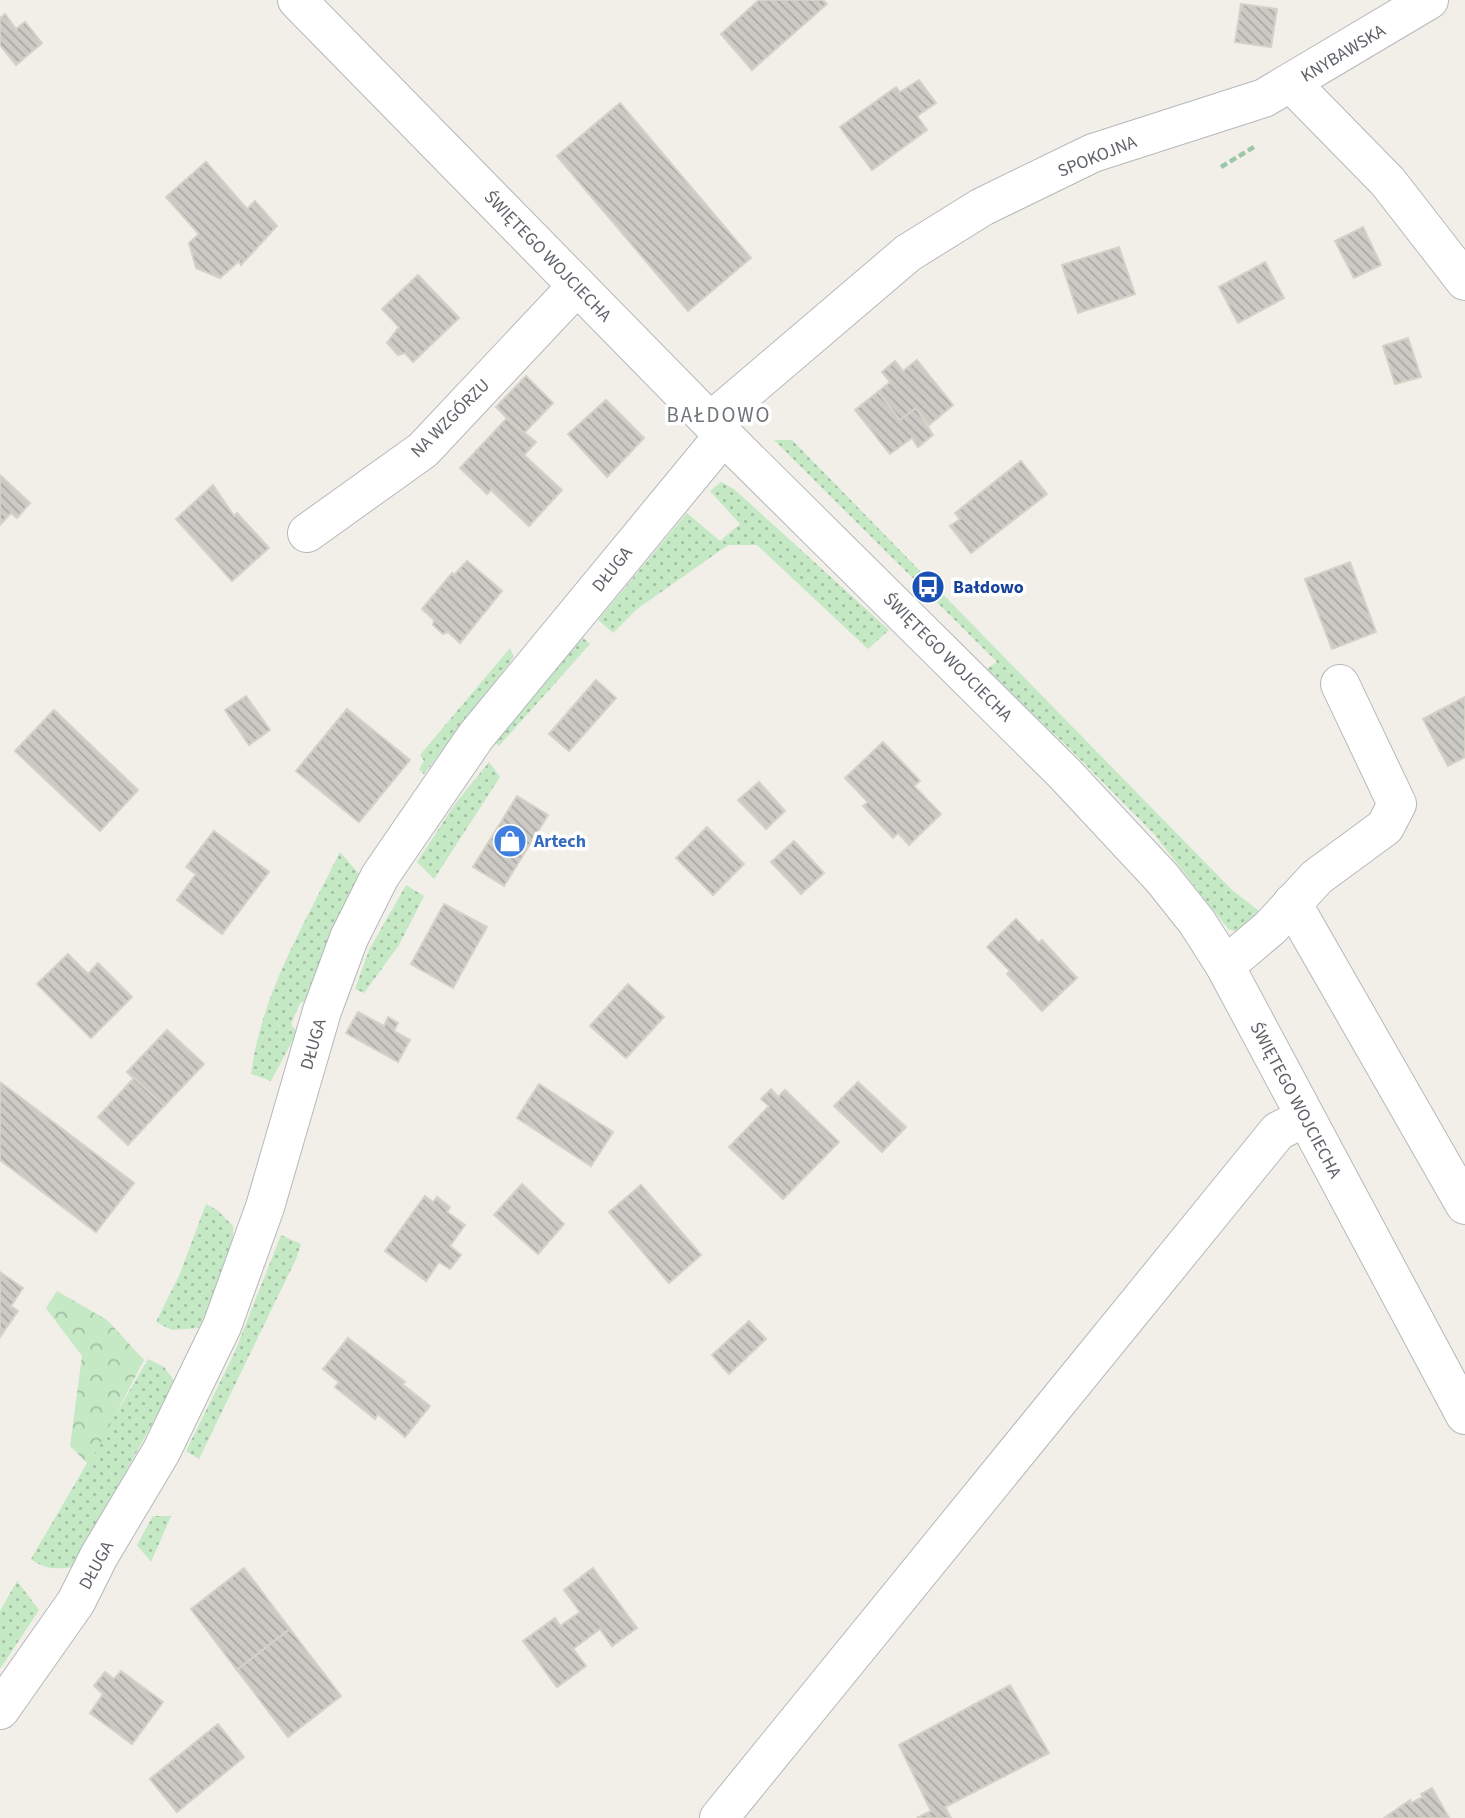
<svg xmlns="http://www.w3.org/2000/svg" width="1465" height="1818" viewBox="0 0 1465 1818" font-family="'Source Sans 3',sans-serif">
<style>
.grass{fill:url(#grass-dots)}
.forest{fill:url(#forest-crowns)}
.building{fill:url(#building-back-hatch);stroke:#d6d1c6;stroke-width:2}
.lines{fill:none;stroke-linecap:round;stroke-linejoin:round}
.minor-casing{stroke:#b5b8bc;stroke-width:40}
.path{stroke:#9cc7a9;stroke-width:4.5;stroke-dasharray:7 3.5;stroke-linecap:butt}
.minor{stroke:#fff;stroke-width:38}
.labels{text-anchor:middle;stroke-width:7;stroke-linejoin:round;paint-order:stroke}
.street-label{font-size:18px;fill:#5f6368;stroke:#fff}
.transit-label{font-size:18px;font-weight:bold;fill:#164399;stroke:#fff;text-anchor:start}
.shop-label{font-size:18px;font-weight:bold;fill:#366cbe;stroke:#fff;text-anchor:start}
.quarter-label{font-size:21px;letter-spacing:2px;fill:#70757a;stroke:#fff}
</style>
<defs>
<pattern id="grass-dots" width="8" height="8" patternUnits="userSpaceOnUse" patternTransform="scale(1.75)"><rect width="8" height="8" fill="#c5e8c5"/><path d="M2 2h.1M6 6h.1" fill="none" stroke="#a3c0a4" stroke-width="1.8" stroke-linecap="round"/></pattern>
<pattern id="forest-crowns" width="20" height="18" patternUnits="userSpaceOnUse" patternTransform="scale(1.75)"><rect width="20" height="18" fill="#c5e8c5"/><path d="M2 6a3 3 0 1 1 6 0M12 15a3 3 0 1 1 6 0" fill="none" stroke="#a3c0a4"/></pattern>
<pattern id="building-back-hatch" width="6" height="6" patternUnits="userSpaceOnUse" patternTransform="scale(1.75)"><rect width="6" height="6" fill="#cccac5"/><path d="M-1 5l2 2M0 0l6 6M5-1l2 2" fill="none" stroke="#a9a8a4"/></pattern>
</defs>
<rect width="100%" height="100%" fill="#f1efe8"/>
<!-- grass -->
<g class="grass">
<polygon points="774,440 792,440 1232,890 1263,914 1243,932 1229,930 1154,834 1067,746 985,670 997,662"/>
<polygon points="721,482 734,489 889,630 868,649 757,545 728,545 637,609 613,633 598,620 687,513 720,541 740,524 710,491"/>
<polygon points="582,637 590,644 499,746 494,742"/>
<polygon points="510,648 514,657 424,774 419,769 424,761 420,755"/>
<polygon points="489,762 500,777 434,879 417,862 455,804"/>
<path d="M340,852L359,874L355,891L306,1001L300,1003L291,1024L297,1032L271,1081L251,1074C261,995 305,923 340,852Z"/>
<polygon points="406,885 424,896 399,945 364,993 355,989 369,950"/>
<path d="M206,1204L217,1210L233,1226C235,1262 213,1296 199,1328L172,1330L156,1322L179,1276Z"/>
<polygon points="281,1235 301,1244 296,1259 199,1459 186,1451 234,1354"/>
<path d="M148,1359L164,1367L175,1382L74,1567C57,1569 45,1570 31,1559Z"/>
<polygon points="153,1516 171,1516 151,1562 137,1545"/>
<polygon points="17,1581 39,1610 0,1669 0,1611"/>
</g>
<!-- forest -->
<polygon class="forest" points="57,1291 107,1320 144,1360 89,1465 70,1446 82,1356 46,1308"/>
<!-- building -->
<g class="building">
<polygon points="759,0 823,0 827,4 752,70 721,34"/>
<polygon points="1241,4 1277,9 1271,47 1235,42"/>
<polygon points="5,14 16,29 25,22 42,43 16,65 0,45 0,18"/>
<polygon points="919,80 936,103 917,116 927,130 872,170 840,127 896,87 900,92"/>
<polygon points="620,103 751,258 688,311 557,156"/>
<polygon points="206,162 247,209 255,201 277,226 241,265 239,261 220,278 196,268 189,243 199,234 166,197"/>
<polygon points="1363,227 1381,265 1354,278 1335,241"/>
<polygon points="1119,247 1135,294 1078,313 1062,265"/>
<polygon points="1265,262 1284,298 1238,323 1219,287"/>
<polygon points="418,275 459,318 413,362 405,353 398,355 387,343 399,327 382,309"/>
<polygon points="1408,338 1421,377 1395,384 1383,346"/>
<polygon points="917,360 953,405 929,425 916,408 900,420 878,392 890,382 882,372 895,361 903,371"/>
<polygon points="526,376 553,403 523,434 496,407"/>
<polygon points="878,392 900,420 916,408 933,435 918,447 912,438 890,454 855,410"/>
<polygon points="606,400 644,438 607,477 568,434"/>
<polygon points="507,418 536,442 524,455 562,490 529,526 491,490 487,494 460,468"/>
<polygon points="1021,461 1047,494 971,553 950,526 960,519 955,513"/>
<polygon points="0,475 30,503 17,518 11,513 0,525"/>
<polygon points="213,485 234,516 237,513 269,548 232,581 176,519"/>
<polygon points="467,561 502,591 460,643 448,632 443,634 433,625 434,620 422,609 452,573 454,575"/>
<polygon points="1350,562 1376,632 1332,649 1305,579"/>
<polygon points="596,680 616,698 569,751 549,734"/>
<polygon points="246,696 270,730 249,745 225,710"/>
<polygon points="1465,697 1465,757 1448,766 1423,719"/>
<polygon points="347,709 410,760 359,822 296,771"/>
<polygon points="54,710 138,790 100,831 15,751"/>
<polygon points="883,742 920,781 914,786 941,814 909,845 898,833 893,838 863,806 868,802 845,778"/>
<polygon points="759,782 785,811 766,829 738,800"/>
<polygon points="517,796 548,815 504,886 473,867"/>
<polygon points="707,827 744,864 713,895 676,858"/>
<polygon points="214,831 269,872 222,934 177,900 196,874 186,867"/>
<polygon points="794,841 824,873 801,894 771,862"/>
<polygon points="444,904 487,927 453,988 411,964"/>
<polygon points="1016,919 1039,943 1042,940 1077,978 1042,1011 1007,974 1010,971 987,947"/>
<polygon points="68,954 88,974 98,963 132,997 91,1038 37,984"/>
<polygon points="628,984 664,1017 626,1058 590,1026"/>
<polygon points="358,1012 384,1026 388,1017 398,1023 394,1031 410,1040 398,1062 346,1033"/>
<polygon points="167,1030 204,1064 164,1106 127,1072"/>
<polygon points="134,1078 164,1106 128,1145 98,1117"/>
<polygon points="0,1082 134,1183 96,1232 0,1160"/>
<polygon points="858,1082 906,1127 882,1152 834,1106"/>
<polygon points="539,1084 613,1132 591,1166 517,1118"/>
<polygon points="771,1089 778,1097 785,1090 839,1142 783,1199 729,1147 769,1106 761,1099"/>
<polygon points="522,1184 564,1224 538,1254 494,1215"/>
<polygon points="641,1185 701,1255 669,1283 609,1212"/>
<polygon points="425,1196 433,1202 437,1197 450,1207 447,1212 465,1225 450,1246 461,1255 450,1269 439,1262 426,1281 385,1251"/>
<polygon points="0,1272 23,1288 11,1306 18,1311 0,1337"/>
<polygon points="749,1321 766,1339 729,1374 712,1355"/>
<polygon points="348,1338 405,1382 402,1384 430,1406 405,1437 378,1414 375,1419 335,1387 339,1382 323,1369"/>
<polygon points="244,1568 290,1629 237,1670 191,1609"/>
<polygon points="593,1568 637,1628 612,1646 600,1629 573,1649 586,1666 557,1687 523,1641 555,1618 560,1626 580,1612 564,1590"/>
<polygon points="290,1629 341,1696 288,1737 237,1670"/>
<polygon points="121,1671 163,1702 132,1744 90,1713 103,1694 94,1686 105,1672 114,1679"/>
<polygon points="1010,1685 1049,1753 945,1807 951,1818 917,1818 931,1811 899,1745"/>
<polygon points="218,1724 244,1757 177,1812 150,1779"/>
<polygon points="1432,1788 1449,1818 1384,1818 1410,1800 1411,1803 1423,1797 1421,1794"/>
</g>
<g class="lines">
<defs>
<g id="minor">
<polyline points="297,0 739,451 1065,774 1162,878 1197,922 1225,966 1465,1415"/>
<polyline points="1292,84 1388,182 1465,281"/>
<polyline points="711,421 908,253 982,207 1093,153 1264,98 1429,0"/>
<polyline points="307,533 423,450 577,286"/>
<polyline points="1292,903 1465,1205"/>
<polyline points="1225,966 1270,928 1317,877 1385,827 1397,804 1340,684"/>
<polyline points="0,1710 76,1602 99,1556 161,1452 222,1326 265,1207 322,1011 349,938 380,876 476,736 724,435"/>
<polyline points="719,1818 1278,1131 1304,1118"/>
</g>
</defs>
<!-- minor casing -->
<use href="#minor" class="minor-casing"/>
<!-- path -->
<polyline class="path" points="1221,167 1254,147"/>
<!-- minor -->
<use href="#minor" class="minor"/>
</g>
<!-- icons -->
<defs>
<symbol id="bus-disc" viewBox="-11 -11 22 22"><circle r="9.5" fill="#1a4fb4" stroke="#fff"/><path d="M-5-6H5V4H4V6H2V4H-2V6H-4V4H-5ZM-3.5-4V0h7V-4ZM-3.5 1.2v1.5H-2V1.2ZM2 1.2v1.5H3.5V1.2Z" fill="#fff"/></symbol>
<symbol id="shop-disc" viewBox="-11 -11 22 22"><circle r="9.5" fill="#3f7fe0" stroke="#fff"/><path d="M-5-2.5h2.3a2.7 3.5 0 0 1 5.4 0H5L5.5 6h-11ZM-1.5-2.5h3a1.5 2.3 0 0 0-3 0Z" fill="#fff"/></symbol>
</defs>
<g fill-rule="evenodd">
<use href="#bus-disc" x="909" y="568" width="38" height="38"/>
<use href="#shop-disc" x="491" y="822" width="38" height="38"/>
</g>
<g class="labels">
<!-- street labels -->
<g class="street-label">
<text transform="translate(1343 53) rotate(-31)" y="6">KNYBAWSKA</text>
<text transform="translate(1097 156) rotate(-22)" y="6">SPOKOJNA</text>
<text transform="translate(548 256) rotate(46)" y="6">ŚWIĘTEGO WOJCIECHA</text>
<text transform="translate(450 418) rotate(-45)" y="6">NA WZGÓRZU</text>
<text transform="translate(612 569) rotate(-51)" y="6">DŁUGA</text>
<text transform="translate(948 657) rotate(45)" y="6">ŚWIĘTEGO WOJCIECHA</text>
<text transform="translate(313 1044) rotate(-74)" y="6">DŁUGA</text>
<text transform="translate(1296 1100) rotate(62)" y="6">ŚWIĘTEGO WOJCIECHA</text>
<text transform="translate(96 1565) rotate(-61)" y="6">DŁUGA</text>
</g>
<!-- transit labels -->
<g class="transit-label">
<text x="953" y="593">Bałdowo</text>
</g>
<!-- shop labels -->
<g class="shop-label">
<text x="534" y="847">Artech</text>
</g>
<!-- quarter labels -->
<g class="quarter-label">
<text x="719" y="422">BAŁDOWO</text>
</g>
</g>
</svg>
